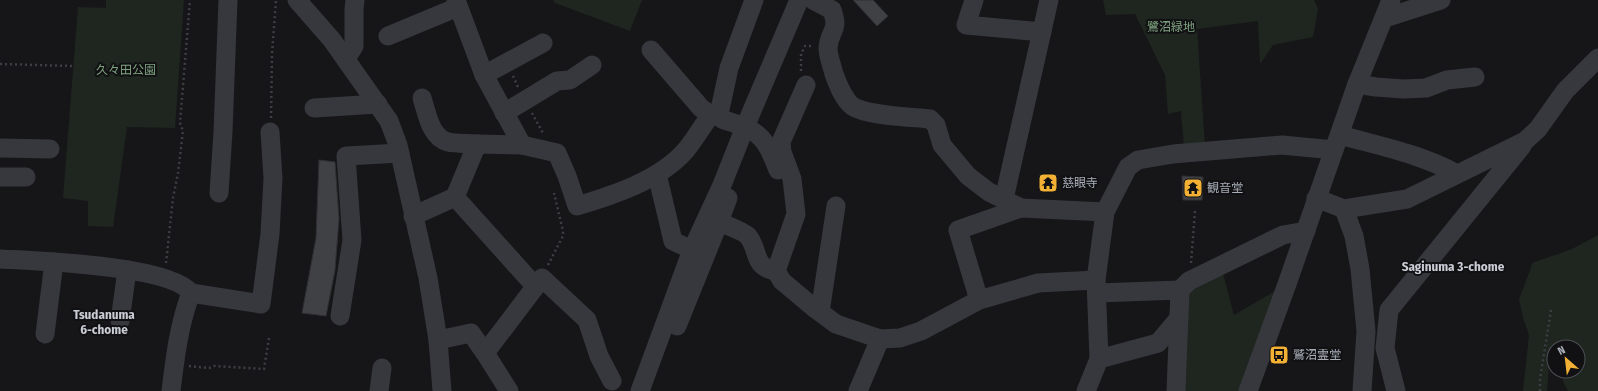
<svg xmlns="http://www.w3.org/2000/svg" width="1598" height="391" viewBox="0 0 1598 391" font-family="'Fira Sans Condensed','Noto Sans JP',sans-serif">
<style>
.green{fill:#1e261f}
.building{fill:#404145;stroke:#303034}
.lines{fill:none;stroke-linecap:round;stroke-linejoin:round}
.path{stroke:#3d3f44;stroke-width:2.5;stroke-dasharray:2 3;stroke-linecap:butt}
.minor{stroke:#37383d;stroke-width:19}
.labels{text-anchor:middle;stroke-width:4;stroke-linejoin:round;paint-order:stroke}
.park-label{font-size:12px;fill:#7fa381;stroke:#111113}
.poi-label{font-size:12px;fill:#a8adb8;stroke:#111113;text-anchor:start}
.neighbourhood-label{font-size:13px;font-weight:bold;fill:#c9ccd4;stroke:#111113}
</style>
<rect width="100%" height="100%" fill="#161618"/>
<!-- green -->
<g class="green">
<polygon points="106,0 184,0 175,128 127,127 113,227 88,226 88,201 63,198 78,7 106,8"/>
<polygon points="553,0 642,0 630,31 555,3"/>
<polygon points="1103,0 1314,0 1318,9 1313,37 1273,45 1260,64 1258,21 1197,29 1205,146 1184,147 1181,111 1168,114 1165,75 1135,14 1106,15"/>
<polygon points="1598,235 1598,391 1568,391 1564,384 1561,371 1578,371 1578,347 1554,347 1554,355 1550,353 1547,391 1523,391 1529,335 1523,318 1519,299 1529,273 1532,263 1572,249"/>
<polygon points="1221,266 1234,315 1287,284 1248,391 1176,391 1180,290"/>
</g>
<!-- building -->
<g class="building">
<polygon points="853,0 873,0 888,16 877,26"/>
<polygon points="319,160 335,162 339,219 335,270 326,316 302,313 316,238"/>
<polygon points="1182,176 1203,177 1202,200 1183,200"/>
</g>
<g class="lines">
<!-- path -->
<g class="path">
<polyline points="0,64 72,66"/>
<polyline points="801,71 801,54 805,46 814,46"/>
<polyline points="513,76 518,87"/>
<polyline points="532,113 544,135"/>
<polyline points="271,118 272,54 276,0"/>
<polyline points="166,263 173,198 178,173 183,131 180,123 190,0"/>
<polyline points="1191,263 1195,211"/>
<polyline points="548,265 563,236 563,231 554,193"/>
<polyline points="189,366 209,368 214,366 264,369 269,338"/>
<polyline points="1540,391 1540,379 1551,310"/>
</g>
<!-- minor -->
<g class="minor">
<polyline points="297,0 332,40 389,121 398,145 428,278 438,340 442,391"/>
<polyline points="456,0 484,75 522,145"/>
<path d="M754,0L729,68L719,114L722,119C729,122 738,124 745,127C765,135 771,152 778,170"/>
<path d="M813,0L832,10C840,32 829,30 828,48C828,56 832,66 834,74C838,85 843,98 852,106C867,116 911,117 930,119L936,125L942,145L968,176L989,192L1021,208L1105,212"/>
<polyline points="974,0 966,25 1042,32"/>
<polyline points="1385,18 1441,0"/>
<polyline points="388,36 458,7"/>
<polyline points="651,50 701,108 711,115"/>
<polyline points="346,59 354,46 354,9 355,0"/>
<polyline points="484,75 543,43"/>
<polyline points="1357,84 1376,87 1403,89 1426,88 1447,80 1475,77"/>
<polyline points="806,85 781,142 782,152 792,179 796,214 776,271 782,281 813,307 836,324 880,339 900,338 921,331 979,300 1038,283 1096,280"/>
<path d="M422,98C427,113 430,137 448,142C457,144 468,143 477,144"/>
<polyline points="314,108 378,104"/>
<polyline points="504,113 557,81 570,80 592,65"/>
<path d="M1340,135C1379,146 1421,154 1457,174"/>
<polyline points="0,148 50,149"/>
<polyline points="657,174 673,241 692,250"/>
<polyline points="0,177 26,177"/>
<polyline points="219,193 223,132 228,0"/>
<polyline points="455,197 535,286"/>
<polyline points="1316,198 1344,209 1407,199 1525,141 1538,129 1565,91 1598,58"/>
<polyline points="1004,199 1049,0"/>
<polyline points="1344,209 1354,236 1360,269 1366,331 1362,391"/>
<path d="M413,216L455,197L477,144L522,145L557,153L567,176L577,206C614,195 660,180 686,150C695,139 702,126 711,115L719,114"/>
<path d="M719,222C726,225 743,231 748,236C760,251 752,267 776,271"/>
<path d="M0,259C36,261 171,265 191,293C179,324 175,358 171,391"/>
<polyline points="191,293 261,304 270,234 273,178 270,132"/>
<polyline points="1097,293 1180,290"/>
<polyline points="979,300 958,230 1021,208"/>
<polyline points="820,312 836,206"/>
<polyline points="340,316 352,240 346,156 400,153"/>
<polyline points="120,321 127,270"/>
<polyline points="677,326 719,222 728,198"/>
<polyline points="45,334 54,262"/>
<polyline points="438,340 471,333 485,353 509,391"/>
<polyline points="485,353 542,278 587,320 599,356 612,381"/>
<polyline points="1099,359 1096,280 1105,212 1128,167 1138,160 1173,154 1282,145 1334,150"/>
<polyline points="379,391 382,368"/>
<polyline points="640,391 692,250 722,185 745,127 799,0"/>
<polyline points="858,391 880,339"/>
<polyline points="1086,391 1099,359 1158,343 1179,318"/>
<polyline points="1176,391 1180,290 1189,281 1283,235 1306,231"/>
<polyline points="1248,391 1287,284 1357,84 1391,0"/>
<polyline points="1396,391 1385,348 1389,310 1522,146"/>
</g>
</g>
<!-- icons -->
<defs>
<symbol id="temple-square" viewBox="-11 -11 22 22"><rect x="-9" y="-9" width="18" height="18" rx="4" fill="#f2b134" stroke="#111113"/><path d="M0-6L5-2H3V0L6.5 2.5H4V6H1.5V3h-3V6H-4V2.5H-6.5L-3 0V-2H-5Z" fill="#111"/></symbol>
<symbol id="bus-square" viewBox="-11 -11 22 22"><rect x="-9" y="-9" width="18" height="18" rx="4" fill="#f2b134" stroke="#111113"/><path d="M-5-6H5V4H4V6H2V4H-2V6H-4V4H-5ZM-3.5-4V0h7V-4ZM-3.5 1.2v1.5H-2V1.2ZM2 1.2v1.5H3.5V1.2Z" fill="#111"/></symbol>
</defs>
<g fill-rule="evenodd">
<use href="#temple-square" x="1037" y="172" width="22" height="22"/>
<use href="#temple-square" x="1182" y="177" width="22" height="22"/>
<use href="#bus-square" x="1268" y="344" width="22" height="22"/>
</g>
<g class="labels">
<!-- park labels -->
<g class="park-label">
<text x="1171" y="31">鷺沼緑地</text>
<text x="126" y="74">久々田公園</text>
</g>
<!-- poi labels -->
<g class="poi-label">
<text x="1062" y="187">慈眼寺</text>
<text x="1207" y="192">観音堂</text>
<text x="1293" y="359">鷲沼霊堂</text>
</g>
<!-- neighbourhood labels -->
<g class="neighbourhood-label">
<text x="1453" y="271">Saginuma 3-chome</text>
<text x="104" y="319">Tsudanuma<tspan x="104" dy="15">6-chome</tspan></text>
</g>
</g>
<!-- north arrow -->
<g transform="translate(1566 359) rotate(332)"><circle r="19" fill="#111113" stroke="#4d4f55"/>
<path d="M0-3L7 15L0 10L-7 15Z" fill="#f2b134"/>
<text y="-6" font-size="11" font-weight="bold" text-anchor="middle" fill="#a8adb8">N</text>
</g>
</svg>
